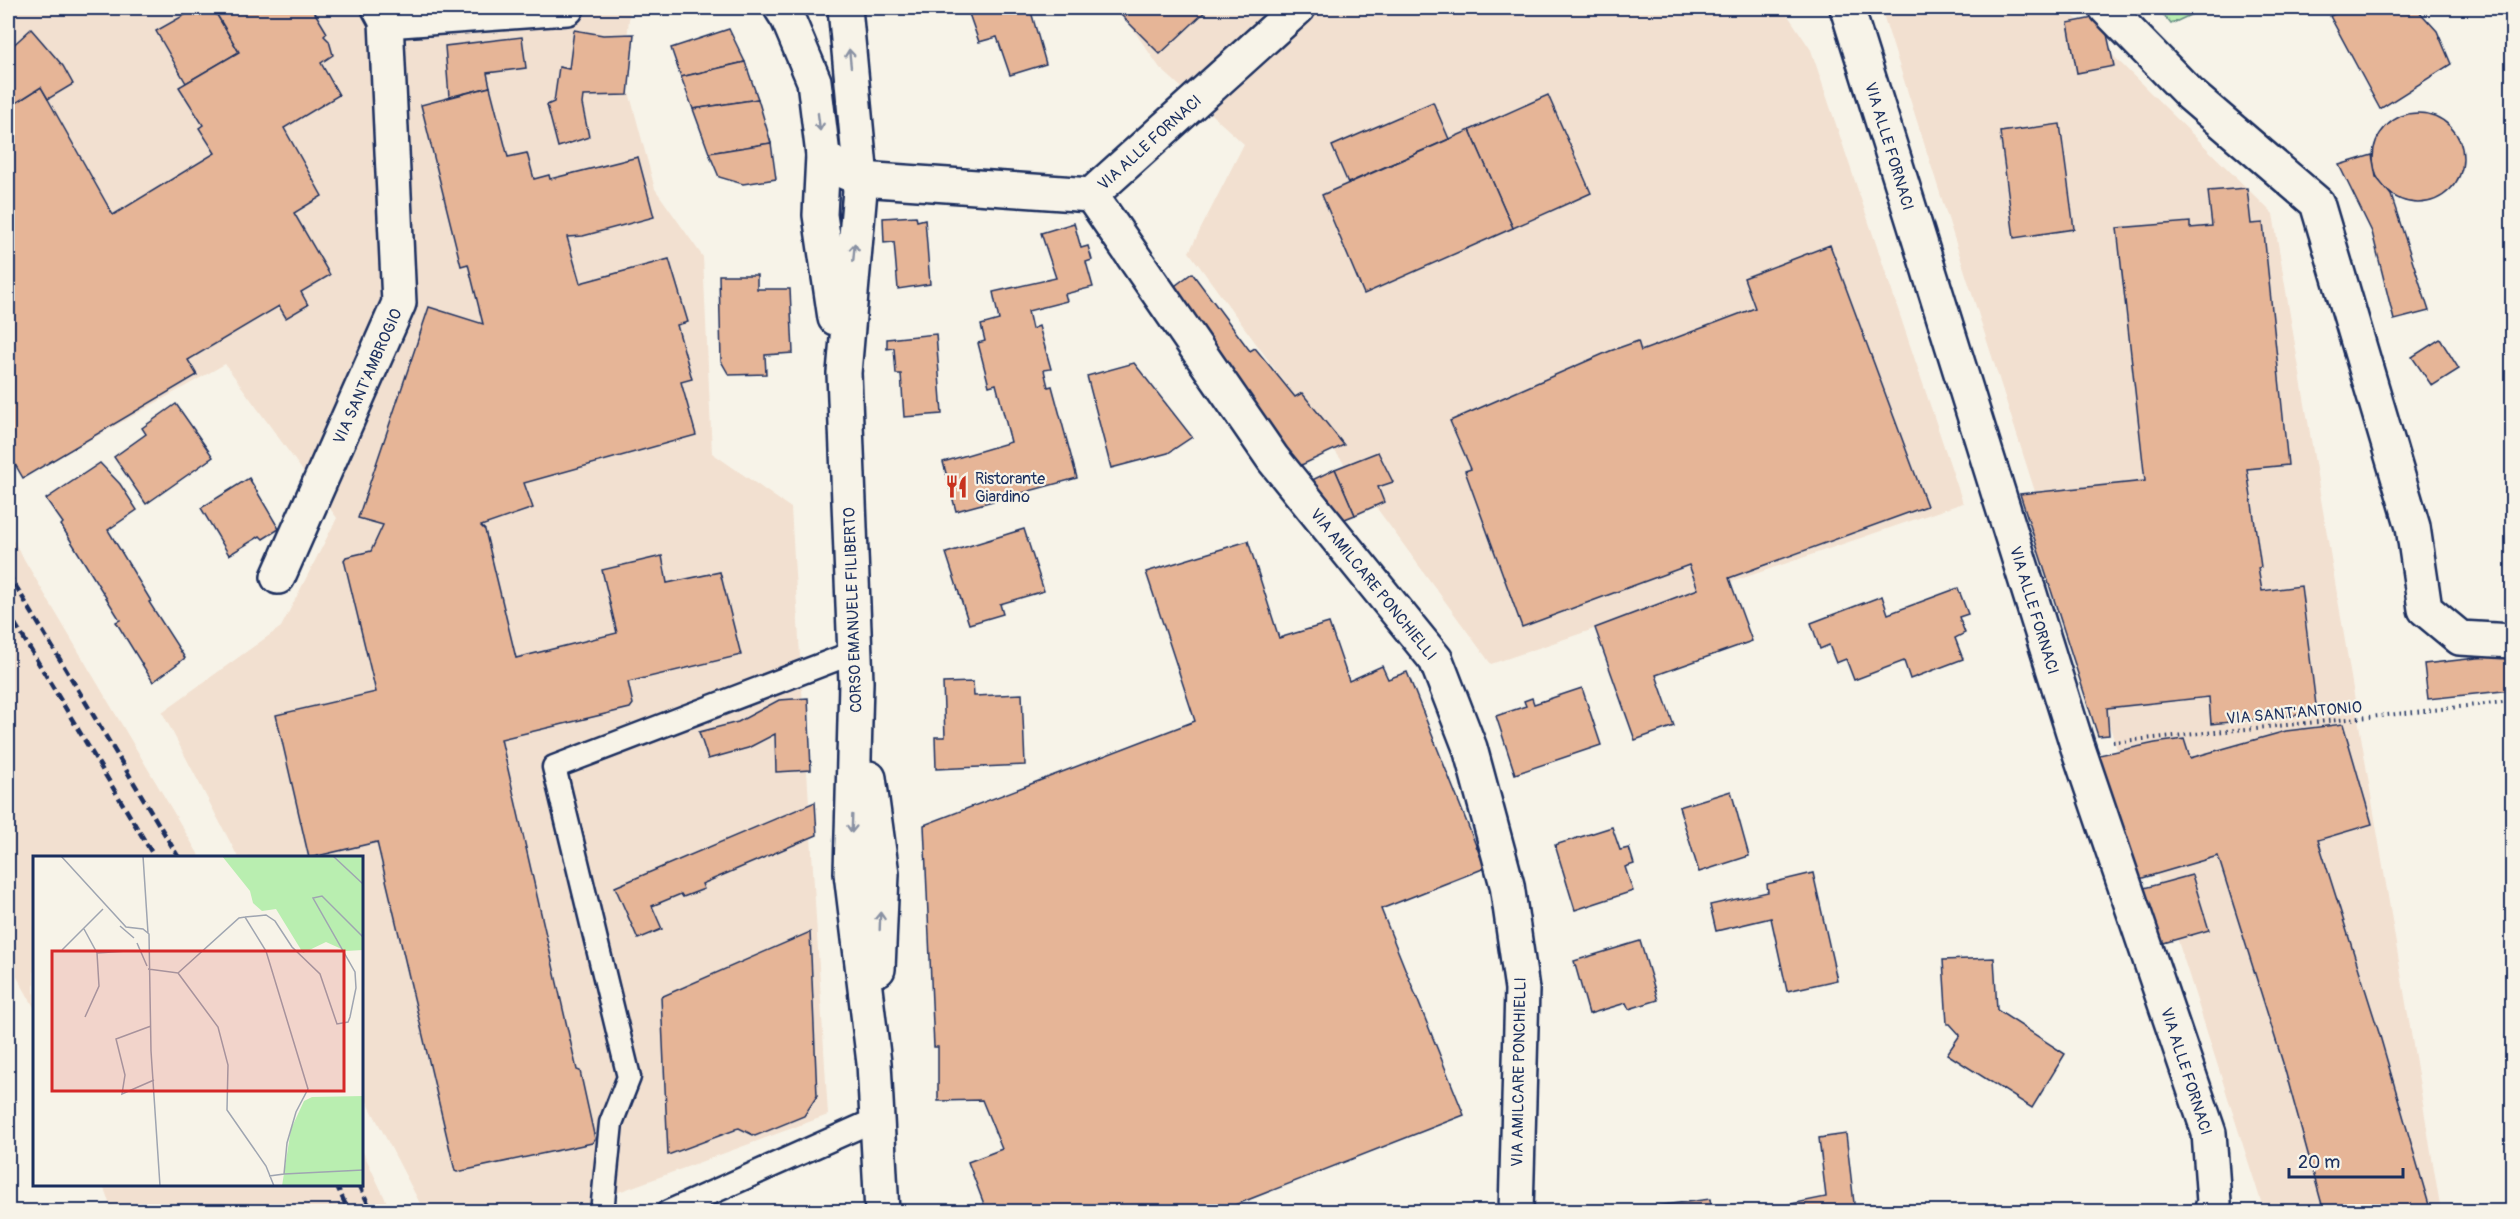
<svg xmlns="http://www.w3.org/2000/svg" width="2520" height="1219" viewBox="0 0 2520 1219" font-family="Pangolin,sans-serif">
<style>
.built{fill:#f2e0d0}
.green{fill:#b9eeb0;stroke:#6a8e87;stroke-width:1.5}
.building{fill:#e6b597;stroke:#1b2f5e;stroke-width:1.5}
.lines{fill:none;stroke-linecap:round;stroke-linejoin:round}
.service-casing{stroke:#1b2f5e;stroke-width:27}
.minor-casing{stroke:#1b2f5e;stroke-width:38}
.secondary-casing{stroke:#1b2f5e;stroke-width:38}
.path{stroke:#1b2f5e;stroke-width:4;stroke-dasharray:1.5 4.5;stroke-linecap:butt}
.service{stroke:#f7f3e8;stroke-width:22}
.minor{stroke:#f7f3e8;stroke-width:33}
.secondary{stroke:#f7f3e8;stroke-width:33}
.rail{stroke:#1b2f5e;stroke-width:4.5;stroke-dasharray:9 4.5;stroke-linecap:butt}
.oneway{stroke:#8991a3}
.labels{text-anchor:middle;stroke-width:4.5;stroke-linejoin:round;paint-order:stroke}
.street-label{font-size:16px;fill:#1b2f5e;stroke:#f7f3e8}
.poi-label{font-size:16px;fill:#1b2f5e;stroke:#f7f3e8;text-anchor:start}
.inset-road{fill:none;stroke:#9fa5b1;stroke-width:1.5}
.view{fill:#d62828;fill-opacity:0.15;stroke:#d62828;stroke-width:3}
.inset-edge{fill:none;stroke:#1b2f5e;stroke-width:3}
</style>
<rect width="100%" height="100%" fill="#f7f3e8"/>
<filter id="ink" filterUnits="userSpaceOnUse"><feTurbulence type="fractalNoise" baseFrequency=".0167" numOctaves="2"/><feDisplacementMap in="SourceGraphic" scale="12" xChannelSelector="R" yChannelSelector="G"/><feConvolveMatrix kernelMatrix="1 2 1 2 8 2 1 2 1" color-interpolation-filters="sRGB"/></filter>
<g filter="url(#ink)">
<!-- built -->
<g class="built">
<polygon points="8,8 630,8 624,73 655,189 703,257 712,453 791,508 828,1115 567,1211 424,1211 362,1092 362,858 238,857 162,712 281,627 337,518 225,364 24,477 8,451"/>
<polygon points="1118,8 1783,8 1811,50 1963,503 1491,664 1189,252 1244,144 1160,68"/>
<polygon points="1881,8 2065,8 2273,214 2441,1211 2264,1211"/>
<polygon points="8,532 200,857 34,858 34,1007 8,961"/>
<polygon points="362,1150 391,1211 112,1211 103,1185 362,1184"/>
</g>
<!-- green -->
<polygon class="green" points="2158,8 2205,8 2171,24"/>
<!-- building -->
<g class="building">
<polygon points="197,8 213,8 239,52 186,83 156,31"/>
<polygon points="213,8 312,8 327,33 324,36 329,41 333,55 321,63 339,95 284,128 322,196 294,213 330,275 301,292 308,305 286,318 279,306 188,360 197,375 23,478 8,452 8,108 41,87 113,215 215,153 199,128 203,125 179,87 239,52"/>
<polygon points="967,8 1030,8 1046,64 1010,75 997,37 979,42"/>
<polygon points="1114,8 1209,8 1160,54"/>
<polygon points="2349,8 2416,8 2437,31 2451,64 2380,109 2330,16"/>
<polygon points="2103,16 2114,66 2077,73 2068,23"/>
<polygon points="31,29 63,66 73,84 48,99 41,87 8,108 8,50"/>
<polygon points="729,29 745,62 681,77 671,48"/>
<polygon points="574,30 603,35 634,34 628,95 583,96 582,104 589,137 558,147 547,105 554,102 559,67 569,69"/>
<polygon points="522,37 526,68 487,73 490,87 449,97 445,46"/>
<polygon points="745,62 758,99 693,109 681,77"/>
<polygon points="490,87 508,157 527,153 534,179 549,175 550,179 638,157 654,217 583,236 567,237 580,283 669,259 688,322 677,325 692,379 681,382 696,435 524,483 533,508 481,526 485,530 516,658 617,633 602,570 662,556 667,583 720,572 741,655 628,682 633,704 630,708 501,739 577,1070 580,1071 595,1139 592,1143 457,1172 455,1171 377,842 309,858 276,715 376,692 344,560 346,557 371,551 383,525 358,518 429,307 483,324 468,264 461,266 421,105"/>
<polygon points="1548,95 1591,193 1513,228 1470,130"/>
<polygon points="758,99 771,143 709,153 693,109"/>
<polygon points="1433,102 1449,139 1348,183 1332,146"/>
<circle cx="2418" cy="158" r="45"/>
<polygon points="2060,124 2074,229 2014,238 2000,132"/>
<polygon points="1470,130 1513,228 1364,294 1322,195"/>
<polygon points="771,143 776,179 743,184 719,177 709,153"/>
<polygon points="2372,155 2376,177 2391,195 2429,311 2394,320 2372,232 2339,165"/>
<polygon points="2247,188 2251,224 2263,223 2288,465 2247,469 2261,567 2258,568 2262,591 2301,586 2317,713 2211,724 2209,697 2107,708 2109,735 2098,736 2020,494 2145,481 2117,228 2190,222 2190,228 2212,226 2208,191"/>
<polygon points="916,216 917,221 925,219 930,284 898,289 894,242 884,243 883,218"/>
<polygon points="1074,223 1081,248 1088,246 1092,260 1086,262 1093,287 1065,294 1067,301 1028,311 1032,329 1039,326 1051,369 1044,370 1048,387 1052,386 1077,478 956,511 943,462 1011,442 996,384 989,386 978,343 985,341 981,325 999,320 993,292 1056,278 1041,233"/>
<polygon points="1830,245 1927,506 1729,578 1752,641 1656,675 1674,726 1635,740 1595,628 1698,589 1689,565 1522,627 1465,471 1471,469 1450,421 1610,351 1638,341 1641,351 1755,308 1744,278"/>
<polygon points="1192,273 1250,351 1255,348 1295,397 1302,393 1344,445 1295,468 1163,295"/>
<polygon points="719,275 757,275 757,289 790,289 793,353 765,355 766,374 729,375 721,361"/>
<polygon points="936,334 942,414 904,417 901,374 896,374 894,348 887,349 887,339"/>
<polygon points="2440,339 2459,369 2432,386 2412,357"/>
<polygon points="1134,363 1192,437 1168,453 1111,468 1087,376"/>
<polygon points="176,404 213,457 146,504 114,457 146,434 142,428"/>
<polygon points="1378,452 1393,482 1378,487 1384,502 1355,515 1335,469"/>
<polygon points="100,463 120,484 137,510 108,530 151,601 149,602 185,658 153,682 116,622 120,620 61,525 63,523 46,499"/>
<polygon points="1335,469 1355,515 1337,522 1306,483"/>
<polygon points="249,478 279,529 263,539 260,536 229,555 201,508"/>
<polygon points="1024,529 1044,591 1000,604 1003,614 969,624 946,553"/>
<polygon points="1248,541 1279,638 1329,623 1349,681 1382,666 1388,679 1407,672 1485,868 1381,909 1464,1115 1217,1212 987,1212 968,1162 1002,1149 982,1100 938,1101 938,1047 934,1047 924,825 1195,721 1146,572"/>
<polygon points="1958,588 1968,614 1959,617 1965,633 1955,638 1963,659 1910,679 1904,661 1854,680 1846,659 1836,663 1829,645 1820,649 1811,623 1882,596 1888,614"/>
<polygon points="2512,654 2512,690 2428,699 2424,664"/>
<polygon points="973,682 974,696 1022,694 1025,765 936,769 935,737 945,737 943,683"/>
<polygon points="1582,688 1601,745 1515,774 1496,716 1526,706 1524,701 1532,698 1534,704"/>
<polygon points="808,698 811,770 776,772 775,734 748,748 708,759 699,732 738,722 779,700"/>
<polygon points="2343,724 2372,824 2318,840 2380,1036 2431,1212 2324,1212 2283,1063 2218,856 2129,882 2099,755 2155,743 2184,739 2190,758 2286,731"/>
<polygon points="1731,791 1749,856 1699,872 1679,807"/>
<polygon points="815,802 817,835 702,884 704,889 683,897 681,894 652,906 662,929 638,939 615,887"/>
<polygon points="1612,827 1620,850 1629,848 1634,864 1625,867 1633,891 1575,910 1555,845"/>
<polygon points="1813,873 1837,980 1787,991 1771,918 1716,931 1710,905 1768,892 1767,884"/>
<polygon points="2192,875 2209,930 2160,944 2144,888"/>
<polygon points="810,932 817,1096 804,1116 755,1136 739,1128 735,1129 735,1130 668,1155 661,997"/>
<polygon points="1640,941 1658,1000 1629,1009 1626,1003 1589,1014 1574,961"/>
<polygon points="1994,958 1997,1010 2065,1054 2032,1108 1947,1054 1960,1035 1950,1024 1947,1024 1943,960"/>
<polygon points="1846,1134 1855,1212 1751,1212 1826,1197 1819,1138"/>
<polygon points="1710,1199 1712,1212 1639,1212 1639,1208"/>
</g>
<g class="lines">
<defs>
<g id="service">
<polyline points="602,1212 611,1123 629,1077 554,767 855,652"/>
<polyline points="668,1212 877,1119"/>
</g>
<g id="minor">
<polyline points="1847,8 2077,745 2209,1133 2214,1202 2211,1212"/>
<polyline points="2106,8 2191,95 2317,203 2413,527 2425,609 2460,638 2512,641"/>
<polyline points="386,21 567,8"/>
<polyline points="823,155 840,170 861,179 1091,195 1298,8"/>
<polyline points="1091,195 1273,459 1436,660 1470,748 1507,885 1522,989 1516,1212"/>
<polyline points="278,577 399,303 386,21 379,8"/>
</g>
<g id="secondary">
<polyline points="781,8 788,19 814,81 823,155 820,215 835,318"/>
<polyline points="845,8 861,179 844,373 856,682 851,873 874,1063 882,1212"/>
<polyline points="869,778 882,874 878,969"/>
</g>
</defs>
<!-- service casing -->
<use href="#service" class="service-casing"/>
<!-- minor casing -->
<use href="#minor" class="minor-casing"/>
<!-- secondary casing -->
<use href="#secondary" class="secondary-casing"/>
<!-- path -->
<polyline class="path" points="2113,742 2379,716 2512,701"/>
<!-- service -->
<use href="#service" class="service"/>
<!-- minor -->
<use href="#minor" class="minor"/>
<!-- secondary -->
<use href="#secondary" class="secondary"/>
<!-- rail -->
<g class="rail">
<polyline points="8,573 179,858"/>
<polyline points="8,612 155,858"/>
<polyline points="336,1184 349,1212"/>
<polyline points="359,1184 372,1212"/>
</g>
</g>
<!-- one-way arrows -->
<defs><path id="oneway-shaft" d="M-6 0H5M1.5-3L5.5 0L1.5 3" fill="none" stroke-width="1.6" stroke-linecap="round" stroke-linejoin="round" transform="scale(1.5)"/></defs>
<g class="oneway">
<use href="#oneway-shaft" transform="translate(850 58) rotate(-96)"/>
<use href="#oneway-shaft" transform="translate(819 122) rotate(83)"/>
<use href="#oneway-shaft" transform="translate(854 252) rotate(-85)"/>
<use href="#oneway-shaft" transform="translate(852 824) rotate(92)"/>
<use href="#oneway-shaft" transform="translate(880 921) rotate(-88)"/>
</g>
</g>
<!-- icons -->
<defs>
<symbol id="restaurant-bare" viewBox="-9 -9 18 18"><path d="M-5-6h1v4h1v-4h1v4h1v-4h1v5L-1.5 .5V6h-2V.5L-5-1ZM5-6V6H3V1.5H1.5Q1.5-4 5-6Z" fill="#c8321e" stroke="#f7f3e8" stroke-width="2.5" paint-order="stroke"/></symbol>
</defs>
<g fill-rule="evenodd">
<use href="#restaurant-bare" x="940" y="470" width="33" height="33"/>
</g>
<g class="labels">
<!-- street labels -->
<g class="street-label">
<text transform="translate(1149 142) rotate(-42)" y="6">VIA ALLE FORNACI</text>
<text transform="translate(1890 146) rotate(73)" y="6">VIA ALLE FORNACI</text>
<text transform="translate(367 376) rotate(-66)" y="6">VIA SANT'AMBROGIO</text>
<text transform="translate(1374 584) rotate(51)" y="6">VIA AMILCARE PONCHIELLI</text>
<text transform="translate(852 610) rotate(-92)" y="6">CORSO EMANUELE FILIBERTO</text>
<text transform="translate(2035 610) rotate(73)" y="6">VIA ALLE FORNACI</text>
<text transform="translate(2294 712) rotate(-5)" y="6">VIA SANT'ANTONIO</text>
<text transform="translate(2187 1071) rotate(72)" y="6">VIA ALLE FORNACI</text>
<text transform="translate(1518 1072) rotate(-89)" y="6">VIA AMILCARE PONCHIELLI</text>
</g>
<!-- poi labels -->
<g class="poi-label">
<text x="975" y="484">Ristorante<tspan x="975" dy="18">Giardino</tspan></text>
</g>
</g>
<!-- overview -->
<g transform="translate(33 856)">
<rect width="330" height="330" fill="#f7f3e8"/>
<path d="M189,0H330V94L313,95L293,86L270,97L243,53L229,55L220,47L217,35ZM330,240V330H249L258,273L271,245L279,241Z" fill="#b9eeb0"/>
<path class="inset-road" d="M28,0L93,71L110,73L116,78L118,195L127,330M110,0L115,77M300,0L330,28M212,61L233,59L242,65L259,91L287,118L304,168L315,166L317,161L323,132L322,116L280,42L289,40L330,81M87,70L101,82M51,73L64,97L66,130L52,161M104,87L114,110M29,94L70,53M64,97L94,95M115,113L145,117L206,62L212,61L233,95L275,233L263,256L254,287L251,318L236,320M145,117L185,171L195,209L194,254L233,310L241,330M118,170L83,183L92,219L89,238L121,224M251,318L330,314"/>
<path class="view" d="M19,95H311V235H19Z"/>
<rect width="330" height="330" class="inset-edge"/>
</g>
<!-- margin -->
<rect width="2520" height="1219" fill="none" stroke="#f7f3e8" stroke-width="30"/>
<rect x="15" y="15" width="2490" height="1189" fill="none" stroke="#1b2f5e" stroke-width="2" filter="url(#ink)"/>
<!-- scale -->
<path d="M2289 1168v9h114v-9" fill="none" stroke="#1b2f5e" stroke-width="3"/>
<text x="2298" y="1168" font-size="18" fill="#1b2f5e" stroke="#f7f3e8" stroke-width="4.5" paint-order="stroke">20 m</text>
</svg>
